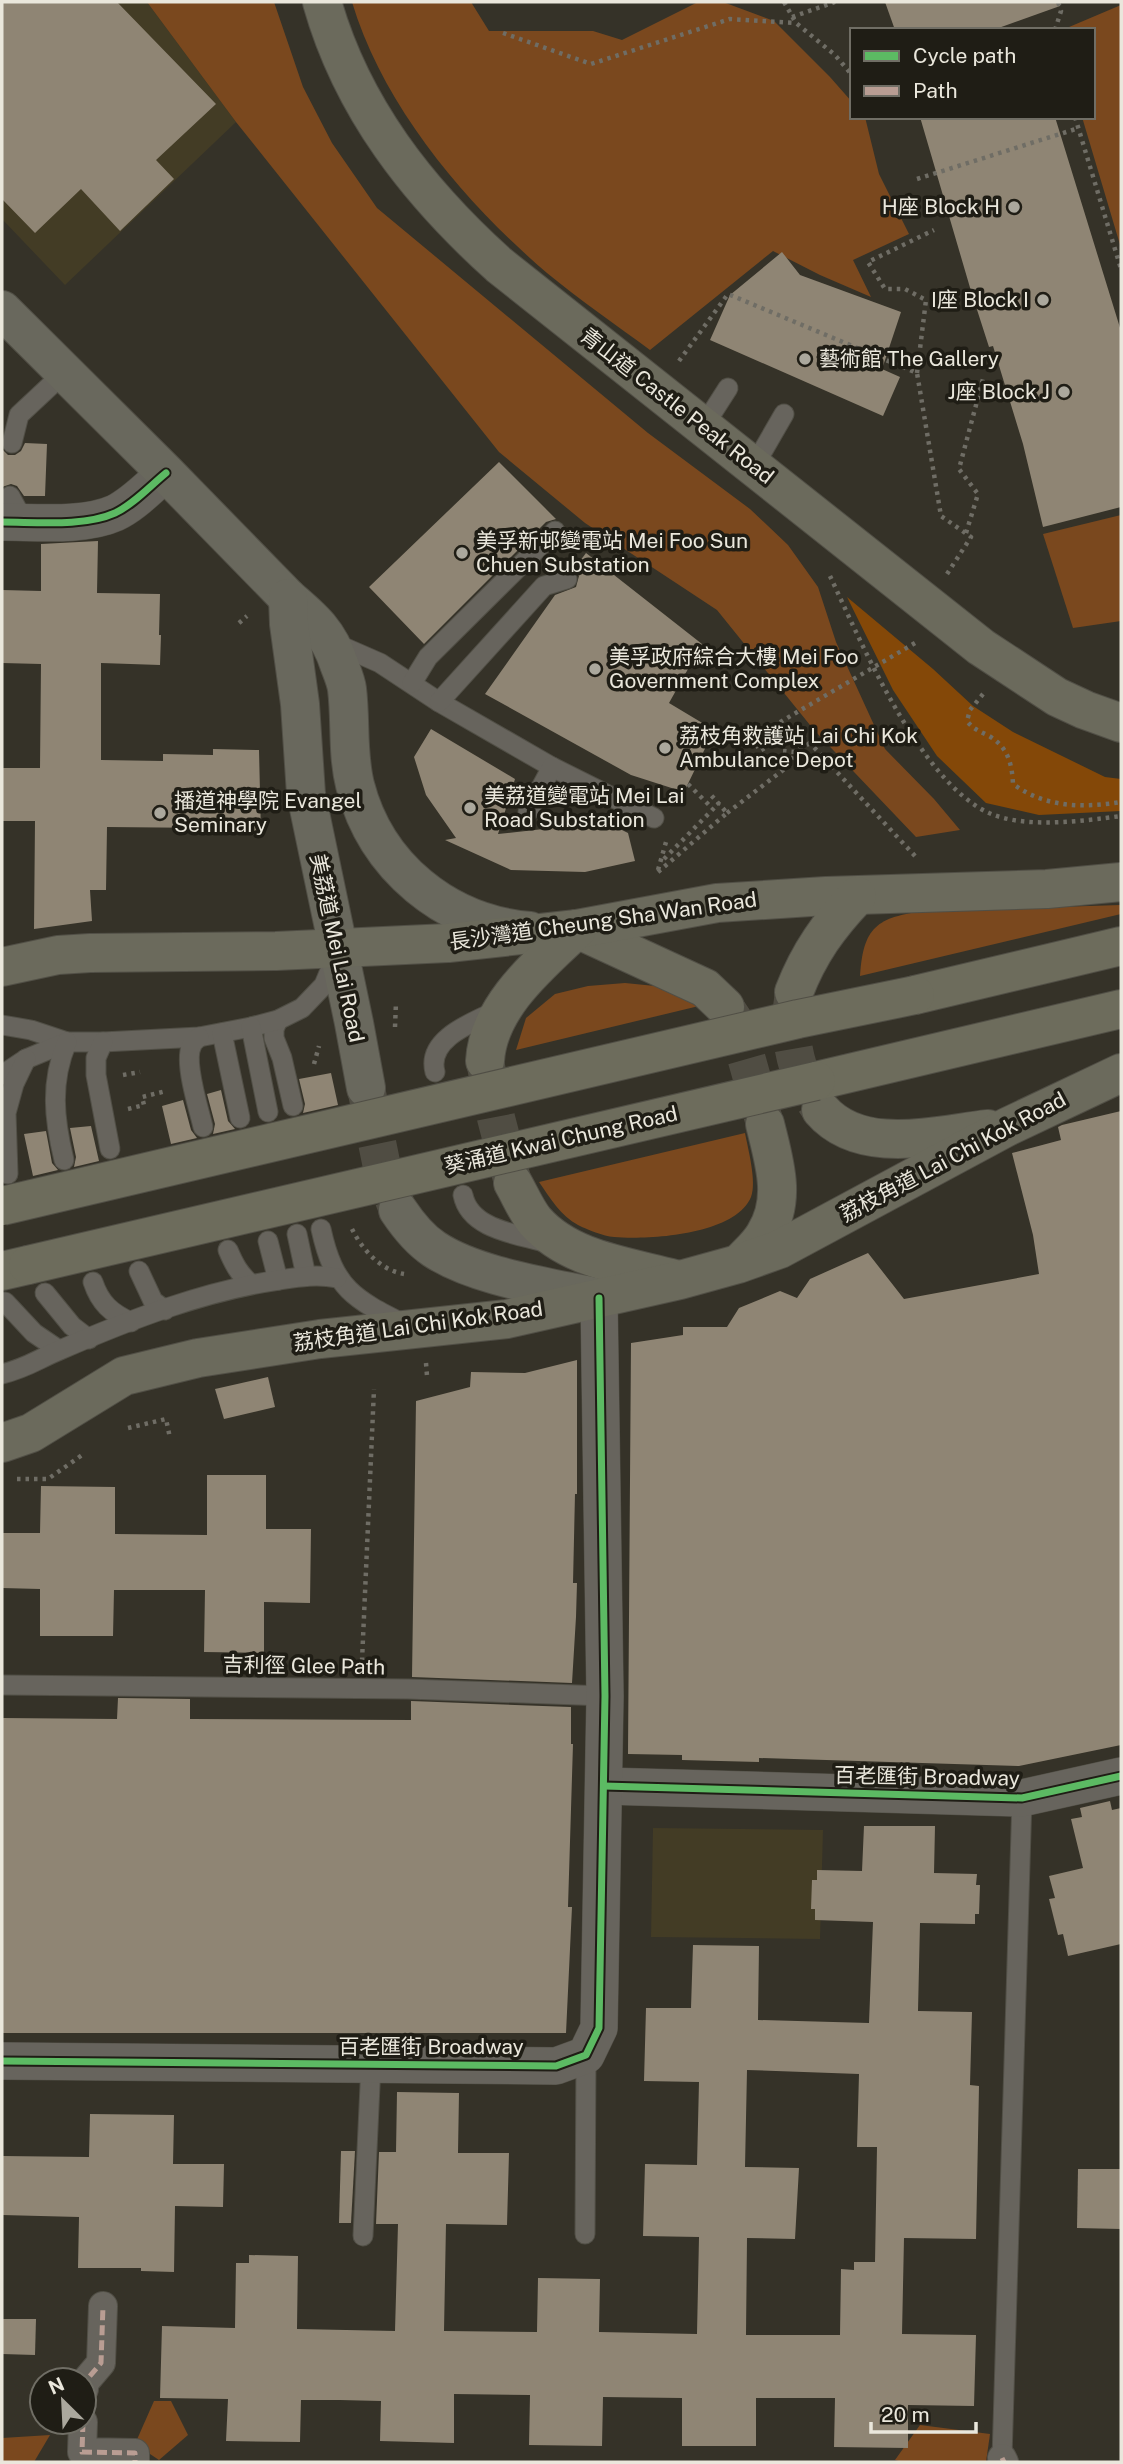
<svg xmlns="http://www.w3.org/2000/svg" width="1123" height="2464" viewBox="0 0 1123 2464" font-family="'Public Sans','Noto Sans TC',sans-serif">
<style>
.built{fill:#433c25}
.green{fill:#844808}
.forest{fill:#7a481e}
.building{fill:#8f8574;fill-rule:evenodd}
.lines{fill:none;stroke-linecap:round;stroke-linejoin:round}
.secondary-tunnel{stroke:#504d43;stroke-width:38;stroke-dasharray:38 19;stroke-linecap:butt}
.primary-tunnel{stroke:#504d43;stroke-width:38;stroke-dasharray:38 19;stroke-linecap:butt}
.service-casing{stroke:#514f46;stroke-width:21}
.pedestrian-casing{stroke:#514f46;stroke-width:30}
.minor-casing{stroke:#514f46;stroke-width:38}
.secondary-casing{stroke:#514f46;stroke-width:40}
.primary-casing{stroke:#514f46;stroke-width:40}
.trunk-casing{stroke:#514f46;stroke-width:40}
.path{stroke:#6f6d65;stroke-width:4.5;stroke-dasharray:3.5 5;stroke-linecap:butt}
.service{stroke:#67645d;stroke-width:19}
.pedestrian{stroke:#67645d;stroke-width:28}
.minor{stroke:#67645d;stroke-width:37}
.secondary{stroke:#69685d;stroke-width:38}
.primary{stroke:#6b6a5c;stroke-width:38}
.trunk{stroke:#6d6c5c;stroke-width:38}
.trunk-bridge-casing{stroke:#514f46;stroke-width:40;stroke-linecap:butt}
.path-bridge{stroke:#6f6d65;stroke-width:4.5;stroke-dasharray:3.5 5;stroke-linecap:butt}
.trunk-bridge{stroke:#6d6c5c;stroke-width:38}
.quiet{stroke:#b99d93;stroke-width:5;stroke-dasharray:10 5;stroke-linecap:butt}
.cycleway-casing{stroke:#1f1d15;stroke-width:11}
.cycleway{stroke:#5cba63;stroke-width:7}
.poi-dot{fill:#aba89d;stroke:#1f1d15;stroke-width:2.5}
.labels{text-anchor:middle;stroke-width:7;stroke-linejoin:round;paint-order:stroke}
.poi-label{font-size:21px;fill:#eae7dc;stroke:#1f1d15;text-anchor:start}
.street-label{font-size:21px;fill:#eae7dc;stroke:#1f1d15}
</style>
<rect width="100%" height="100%" fill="#353228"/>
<!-- built -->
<g class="built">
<polygon points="2,2 147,2 236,122 65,285 2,219"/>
<polygon points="653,1828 823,1830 820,1939 651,1937"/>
</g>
<!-- green -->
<polygon class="green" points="847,597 933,669 973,706 1013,732 1105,777 1121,779 1121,811 1039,815 986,803 937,756 893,690"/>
<!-- forest -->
<g class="forest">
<polygon points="147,2 274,2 303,87 332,143 377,208 648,433 750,509 788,545 818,587 836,642 885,749 934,799 960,830 916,837 814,730 717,610 585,523 499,452 236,122"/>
<path d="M352,2H471L489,31H593L622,40L698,2H723L774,21L830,77L852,102V117H865L879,174L909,234L853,260L871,297L820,275L773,251L650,350C616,325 580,300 547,273C465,203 383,106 352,2Z"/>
<polygon points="1121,5 1121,248 1082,117 1093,117 1093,30 1062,30"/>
<polygon points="1121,515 1121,621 1073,628 1043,534"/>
<path d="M1121,905V914L860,976C863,927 877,917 925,911Z"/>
<polygon points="625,983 665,987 699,1006 516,1050 526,1018 555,994 588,986"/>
<path d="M745,1133C748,1149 757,1182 751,1197C735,1235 649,1240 614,1237C603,1236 588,1230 578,1225C561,1216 550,1198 539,1182Z"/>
<polygon points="154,2401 171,2401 188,2435 159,2460 135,2444"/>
<polygon points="920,2425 990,2434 986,2462 902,2462 895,2460"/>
<polygon points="50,2435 34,2462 2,2462 2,2438"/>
</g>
<!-- building -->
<g class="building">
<polygon points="2,2 117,2 216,104 156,160 174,179 120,231 81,189 35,233 2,199"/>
<polygon points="885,2 1060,2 1060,6 993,30 895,30"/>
<polygon points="920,117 1055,117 1121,331 1121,507 1043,527 1023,444 993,346 989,347 971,291"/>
<polygon points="782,252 800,275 901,312 882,369 900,377 883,416 710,340 730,295"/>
<polygon points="25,443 47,444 45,496 24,496 17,486 11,484 2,487 2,449 8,455 15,455 21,451"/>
<polygon points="499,462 556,519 546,522 424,644 369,587"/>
<polygon points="98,541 97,593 160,594 159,635 161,635 160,665 101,663 101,760 163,761 163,754 213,755 213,749 259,750 261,835 211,834 211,828 107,827 106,890 90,890 92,921 34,929 35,821 2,821 2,768 40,768 41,664 2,663 2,590 41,591 41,544"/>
<polygon points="586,553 702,644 669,703 714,730 684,792 631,775 485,694 555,595 576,587 579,576 574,569"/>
<polygon points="431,729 515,779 498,834 606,822 628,833 635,861 585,872 511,870 445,840 456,838 426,795 414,757"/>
<polygon points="331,1073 338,1105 303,1113 305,1104 299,1079"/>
<polygon points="221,1090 228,1121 235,1129 213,1134 215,1124 207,1094"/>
<polygon points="183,1100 191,1130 197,1138 171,1144 162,1106"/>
<polygon points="1121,1111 1121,1745 1019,1766 759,1758 759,1762 682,1760 682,1755 628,1754 631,1343 683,1335 683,1327 727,1327 739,1308 780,1291 797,1298 810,1279 868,1253 904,1299 1039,1274 1033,1235 1012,1153 1061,1140 1058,1127 1062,1125"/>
<polygon points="91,1126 99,1161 74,1167 76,1157 70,1128"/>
<polygon points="46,1131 52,1163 58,1170 33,1176 24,1134"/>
<polygon points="577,1360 577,1494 575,1494 573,1583 577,1583 576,1617 572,1683 412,1677 416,1401 470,1387 471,1372 525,1373"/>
<polygon points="268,1377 275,1407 224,1419 215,1389"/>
<polygon points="207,1475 266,1475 266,1529 311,1529 310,1603 264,1602 264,1653 204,1652 205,1590 114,1590 113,1636 40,1636 40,1589 2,1588 2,1533 40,1533 41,1486 115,1487 115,1534 207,1535"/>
<polygon points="118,1698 190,1699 190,1719 411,1720 411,1701 571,1707 571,1744 573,1744 568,1907 572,1907 566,2033 2,2033 2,1718 117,1719"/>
<polygon points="1110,1801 1112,1810 1121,1808 1121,1944 1068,1956 1063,1934 1058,1935 1049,1899 1055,1898 1049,1876 1083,1868 1071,1819 1082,1817 1080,1808"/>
<path d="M864,1826H935L934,1873L977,1874L976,1885H980L979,1914H975V1924L920,1923L918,2011L972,2012L970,2085L979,2086L976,2239L904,2238L902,2334L976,2335L974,2406L908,2405V2448L834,2447L835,2398H756V2446H682V2398L603,2397L602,2446L529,2445L530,2395L454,2394V2443L380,2441L381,2401L340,2400H301L300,2442L226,2441L228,2399L160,2398L162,2326L235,2328L236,2263H249V2255L298,2256L297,2329L395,2331L398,2224H376L379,2152H396L397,2092L459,2093L458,2153H509L507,2225L446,2224L444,2331L537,2332L538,2278L600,2279L599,2332L697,2334L699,2237L643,2236L645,2164L697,2165L699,2082L644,2081L646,2008H691L693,1945L759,1946L758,2020L869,2023L873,1922L815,1920V1909H811L812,1880H817V1870L862,1871ZM747,2070L859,2074L857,2147H877L875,2262H854V2270L841,2269L840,2335H746L747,2238L795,2239L799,2168L745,2167Z"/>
<polygon points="90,2114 174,2115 173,2164 224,2164 223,2207 175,2206 174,2272 141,2271 141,2268 78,2268 79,2217 2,2215 2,2156 89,2157"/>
<polygon points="341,2151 355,2151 351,2223 339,2223"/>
<polygon points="1078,2169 1121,2169 1121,2229 1077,2228"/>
<polygon points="2,2319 36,2319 35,2355 2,2354"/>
</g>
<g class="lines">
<!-- secondary-tunnel -->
<polyline class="secondary-tunnel" points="366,1088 383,1172 398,1210"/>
<!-- primary-tunnel -->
<g class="primary-tunnel">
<path d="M794,992C787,1035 794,1075 821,1110"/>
<polyline points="725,1007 737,1025 765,1124"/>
<polyline points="485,1061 496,1118 513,1183"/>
</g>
<defs>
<g id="service">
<polyline points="703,427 728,388"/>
<polyline points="12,443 19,415 65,372"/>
<polyline points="754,466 784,414"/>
<polyline points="10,496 24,522"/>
<polyline points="332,642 380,663 439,702 552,767 654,818"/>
<polyline points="412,683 428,657 555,531"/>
<polyline points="439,702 544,586 567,579"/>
<polyline points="528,812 552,767"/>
<polyline points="278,1020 274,1029 274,1038 282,1058 293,1106"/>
<polyline points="2,1025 31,1030 67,1042 103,1042 199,1037 251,1027 278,1020 302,1008 324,985 336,956"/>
<polyline points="251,1027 268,1112"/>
<polyline points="222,1033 240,1118"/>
<path d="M199,1037C197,1039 193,1042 192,1045C183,1061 199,1109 203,1127"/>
<polyline points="103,1042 96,1058 96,1075 110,1149"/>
<path d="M435,1072C426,1038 474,1022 498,1010"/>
<polyline points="2,1075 26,1059 67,1042"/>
<path d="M64,1160C54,1119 50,1082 67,1042"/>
<polyline points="8,1174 6,1113 14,1084 26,1059"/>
<path d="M463,1195C470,1230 518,1234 547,1243"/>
<path d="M321,1229C334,1289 354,1299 406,1325"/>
<polyline points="297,1234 306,1276"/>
<polyline points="268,1241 278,1280"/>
<path d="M228,1250C234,1264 239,1274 251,1284"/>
<polyline points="139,1271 153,1301 165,1310"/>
<path d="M93,1282C100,1303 111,1313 131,1322"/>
<polyline points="45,1293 72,1326 89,1339"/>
<polyline points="5,1302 34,1333 59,1350"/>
<path d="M2,1374C27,1368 38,1359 60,1350C129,1320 204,1291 279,1280C299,1277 317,1274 337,1278"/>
<polyline points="2,1685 408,1689 605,1696"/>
<polyline points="585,2234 586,2055"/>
<polyline points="363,2236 371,2064"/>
<polyline points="1002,2458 1022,1798"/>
</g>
<g id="pedestrian">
<polyline points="84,2389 84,2383 101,2363 103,2306"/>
<polyline points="83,2422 82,2452 135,2453 135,2462"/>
<polyline points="1002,2458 1004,2462"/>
</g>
<g id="minor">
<path d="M2,522C36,522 84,527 115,513C134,504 150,486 166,473"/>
<polyline points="604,1786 1022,1798 1121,1776"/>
<polyline points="2,2061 556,2066 586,2055 599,2028 605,1696 599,1298"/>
</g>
<g id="secondary">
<path d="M2,310L166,473L288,598C313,619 329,633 339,664C342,672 346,681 347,689C351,721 347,753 355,785C376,867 446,924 530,931"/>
<polyline points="288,598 289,624 300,704 306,794 354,1023 366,1088"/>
<path d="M398,1210C408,1225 419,1239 434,1249C476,1277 550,1287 599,1298"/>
</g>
<g id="primary">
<path d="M322,2C352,108 418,192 499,265L981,647L1057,697L1085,710L1121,723"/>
<polyline points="577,929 705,988 725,1007"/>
<polyline points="2,967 58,955 90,953 276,951 448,943 577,929 717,903 826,896 1047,889 1121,882"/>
<path d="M794,992C809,953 829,925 857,896"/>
<path d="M485,1061C488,1006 540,964 577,929"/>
<path d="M821,1110C861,1156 935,1135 988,1129"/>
<path d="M513,1183C520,1195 526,1210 535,1221C569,1260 627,1266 675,1279"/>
<path d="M740,1263C748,1254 759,1245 765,1234C787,1199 774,1161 765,1124"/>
<polyline points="2,1443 31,1433 124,1376 198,1358 320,1339 507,1319 680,1280 738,1264 780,1249 1007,1127 1121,1073"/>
</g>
<g id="trunk">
<polyline points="915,995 1121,946"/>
<polyline points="816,1081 1121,1009"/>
<polyline points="2,1271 28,1265"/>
</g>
</defs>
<!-- service casing -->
<use href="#service" class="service-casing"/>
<!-- pedestrian casing -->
<use href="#pedestrian" class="pedestrian-casing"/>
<!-- minor casing -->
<use href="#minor" class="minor-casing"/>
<!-- secondary casing -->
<use href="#secondary" class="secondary-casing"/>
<!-- primary casing -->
<use href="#primary" class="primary-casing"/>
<!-- trunk casing -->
<use href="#trunk" class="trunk-casing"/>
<!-- path -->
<g class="path">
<polyline points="784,2 796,23 835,55 852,75"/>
<polyline points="792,17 835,2"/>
<polyline points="1055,30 1061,11 1058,2"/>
<polyline points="503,33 591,64 730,19 796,23"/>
<polyline points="1075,117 1121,269"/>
<polyline points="917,179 1079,128"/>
<polyline points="679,361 728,294 917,373 941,516 971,537 947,574"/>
<polyline points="917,373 926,300 905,289 885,289 868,262 934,230"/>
<polyline points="966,533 978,494 959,469 984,375"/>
<path d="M830,576C861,642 920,782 989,813C1025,829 1083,821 1121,816"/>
<polyline points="239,623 247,616"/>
<polyline points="915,643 753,738 760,751 796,728 916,857"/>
<path d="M983,694L970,710L967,721C974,730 980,731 989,736C1008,747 1012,764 1013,784C1046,808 1083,808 1121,802"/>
<polyline points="783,751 795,752 810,743"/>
<polyline points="688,784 712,808"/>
<polyline points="727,813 791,764 795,752"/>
<polyline points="658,870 666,842"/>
<polyline points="658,872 727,813 711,795"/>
<polyline points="395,1027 396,1002"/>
<polyline points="314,1064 319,1046"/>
<polyline points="123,1075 140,1072"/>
<polyline points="128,1109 144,1105 142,1097 166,1091"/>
<path d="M352,1229C362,1249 380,1270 404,1274"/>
<polyline points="426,1363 427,1376"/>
<polyline points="128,1428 166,1419 170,1438"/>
<polyline points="17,1479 48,1479 85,1453"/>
<polyline points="362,1661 374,1389"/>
</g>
<!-- service -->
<use href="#service" class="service"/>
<!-- pedestrian -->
<use href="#pedestrian" class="pedestrian"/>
<!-- minor -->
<use href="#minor" class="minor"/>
<!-- secondary -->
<use href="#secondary" class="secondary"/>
<!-- primary -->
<use href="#primary" class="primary"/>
<!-- trunk -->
<use href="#trunk" class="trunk"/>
<defs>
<g id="trunk-bridge">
<polyline points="2,1206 798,1019 915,995"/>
<polyline points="28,1265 816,1081"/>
</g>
</defs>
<!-- trunk-bridge casing -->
<use href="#trunk-bridge" class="trunk-bridge-casing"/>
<!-- path-bridge -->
<polyline class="path-bridge" points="664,859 719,803"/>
<!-- trunk-bridge -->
<use href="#trunk-bridge" class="trunk-bridge"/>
<!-- quiet -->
<g class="quiet">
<polyline points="84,2389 84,2383 101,2363 103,2306"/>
<polyline points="83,2422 82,2452 135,2453 135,2462"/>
<polyline points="1002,2458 1004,2462"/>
</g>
<defs>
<g id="cycleway">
<path d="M2,522C36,522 84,527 115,513C134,504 150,486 166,473"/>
<polyline points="604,1786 1022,1798 1121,1776"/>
<polyline points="2,2061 556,2066 586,2055 599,2028 605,1696 599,1298"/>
</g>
</defs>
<!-- cycleway casing -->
<use href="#cycleway" class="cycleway-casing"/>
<!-- cycleway -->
<use href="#cycleway" class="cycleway"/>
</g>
<!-- markers -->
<g class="poi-dot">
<circle cx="1014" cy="207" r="7"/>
<circle cx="1043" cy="300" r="7"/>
<circle cx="805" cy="359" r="7"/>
<circle cx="1064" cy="392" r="7"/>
<circle cx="462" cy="553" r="7"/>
<circle cx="595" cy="669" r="7"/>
<circle cx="665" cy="748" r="7"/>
<circle cx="470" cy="808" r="7"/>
<circle cx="160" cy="813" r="7"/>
</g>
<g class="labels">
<!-- poi labels -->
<g class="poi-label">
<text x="1000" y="214" text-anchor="end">H座 Block H</text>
<text x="1029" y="307" text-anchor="end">I座 Block I</text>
<text x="819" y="366">藝術館 The Gallery</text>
<text x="1050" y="399" text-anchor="end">J座 Block J</text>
<text x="476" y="548">美孚新邨變電站 Mei Foo Sun<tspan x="476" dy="24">Chuen Substation</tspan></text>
<text x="609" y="664">美孚政府綜合大樓 Mei Foo<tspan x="609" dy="24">Government Complex</tspan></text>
<text x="679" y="743">荔枝角救護站 Lai Chi Kok<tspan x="679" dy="24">Ambulance Depot</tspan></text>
<text x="484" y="803">美荔道變電站 Mei Lai<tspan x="484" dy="24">Road Substation</tspan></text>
<text x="174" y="808">播道神學院 Evangel<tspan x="174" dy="24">Seminary</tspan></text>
</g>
<!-- street labels -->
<g class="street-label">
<text transform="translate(677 406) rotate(38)" y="7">青山道 Castle Peak Road</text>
<text transform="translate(603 921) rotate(-8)" y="7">長沙灣道 Cheung Sha Wan Road</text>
<text transform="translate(337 948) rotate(78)" y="7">美荔道 Mei Lai Road</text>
<text transform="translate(561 1140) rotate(-13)" y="7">葵涌道 Kwai Chung Road</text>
<text transform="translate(953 1157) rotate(-28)" y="7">荔枝角道 Lai Chi Kok Road</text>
<text transform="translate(418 1326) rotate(-8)" y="7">荔枝角道 Lai Chi Kok Road</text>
<text transform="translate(304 1666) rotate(1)" y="7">吉利徑 Glee Path</text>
<text transform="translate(927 1777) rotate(1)" y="7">百老匯街 Broadway</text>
<text x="431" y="2054">百老匯街 Broadway</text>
</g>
</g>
<!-- border -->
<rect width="1123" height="2464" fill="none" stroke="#eae7dc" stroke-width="7"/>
<!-- legend -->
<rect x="850" y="28" width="245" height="91" fill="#1f1d15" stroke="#706e65" stroke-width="2"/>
<rect x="864" y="51" width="35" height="10" fill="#5cba63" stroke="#706e65" stroke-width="2"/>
<text x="913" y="63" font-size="21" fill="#eae7dc">Cycle path</text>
<rect x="864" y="86" width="35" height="10" fill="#b99d93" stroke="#706e65" stroke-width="2"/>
<text x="913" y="98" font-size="21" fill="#eae7dc">Path</text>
<!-- north arrow -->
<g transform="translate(63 2401) rotate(336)"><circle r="33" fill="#1f1d15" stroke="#706e65" stroke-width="2"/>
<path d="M0-5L12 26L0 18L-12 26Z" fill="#aba89d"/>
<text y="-10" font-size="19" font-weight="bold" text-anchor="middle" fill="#eae7dc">N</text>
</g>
<!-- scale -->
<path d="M871 2422v10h105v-10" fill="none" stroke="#eae7dc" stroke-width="3.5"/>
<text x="881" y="2422" font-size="21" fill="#eae7dc" stroke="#1f1d15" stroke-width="5" paint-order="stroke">20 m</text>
</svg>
